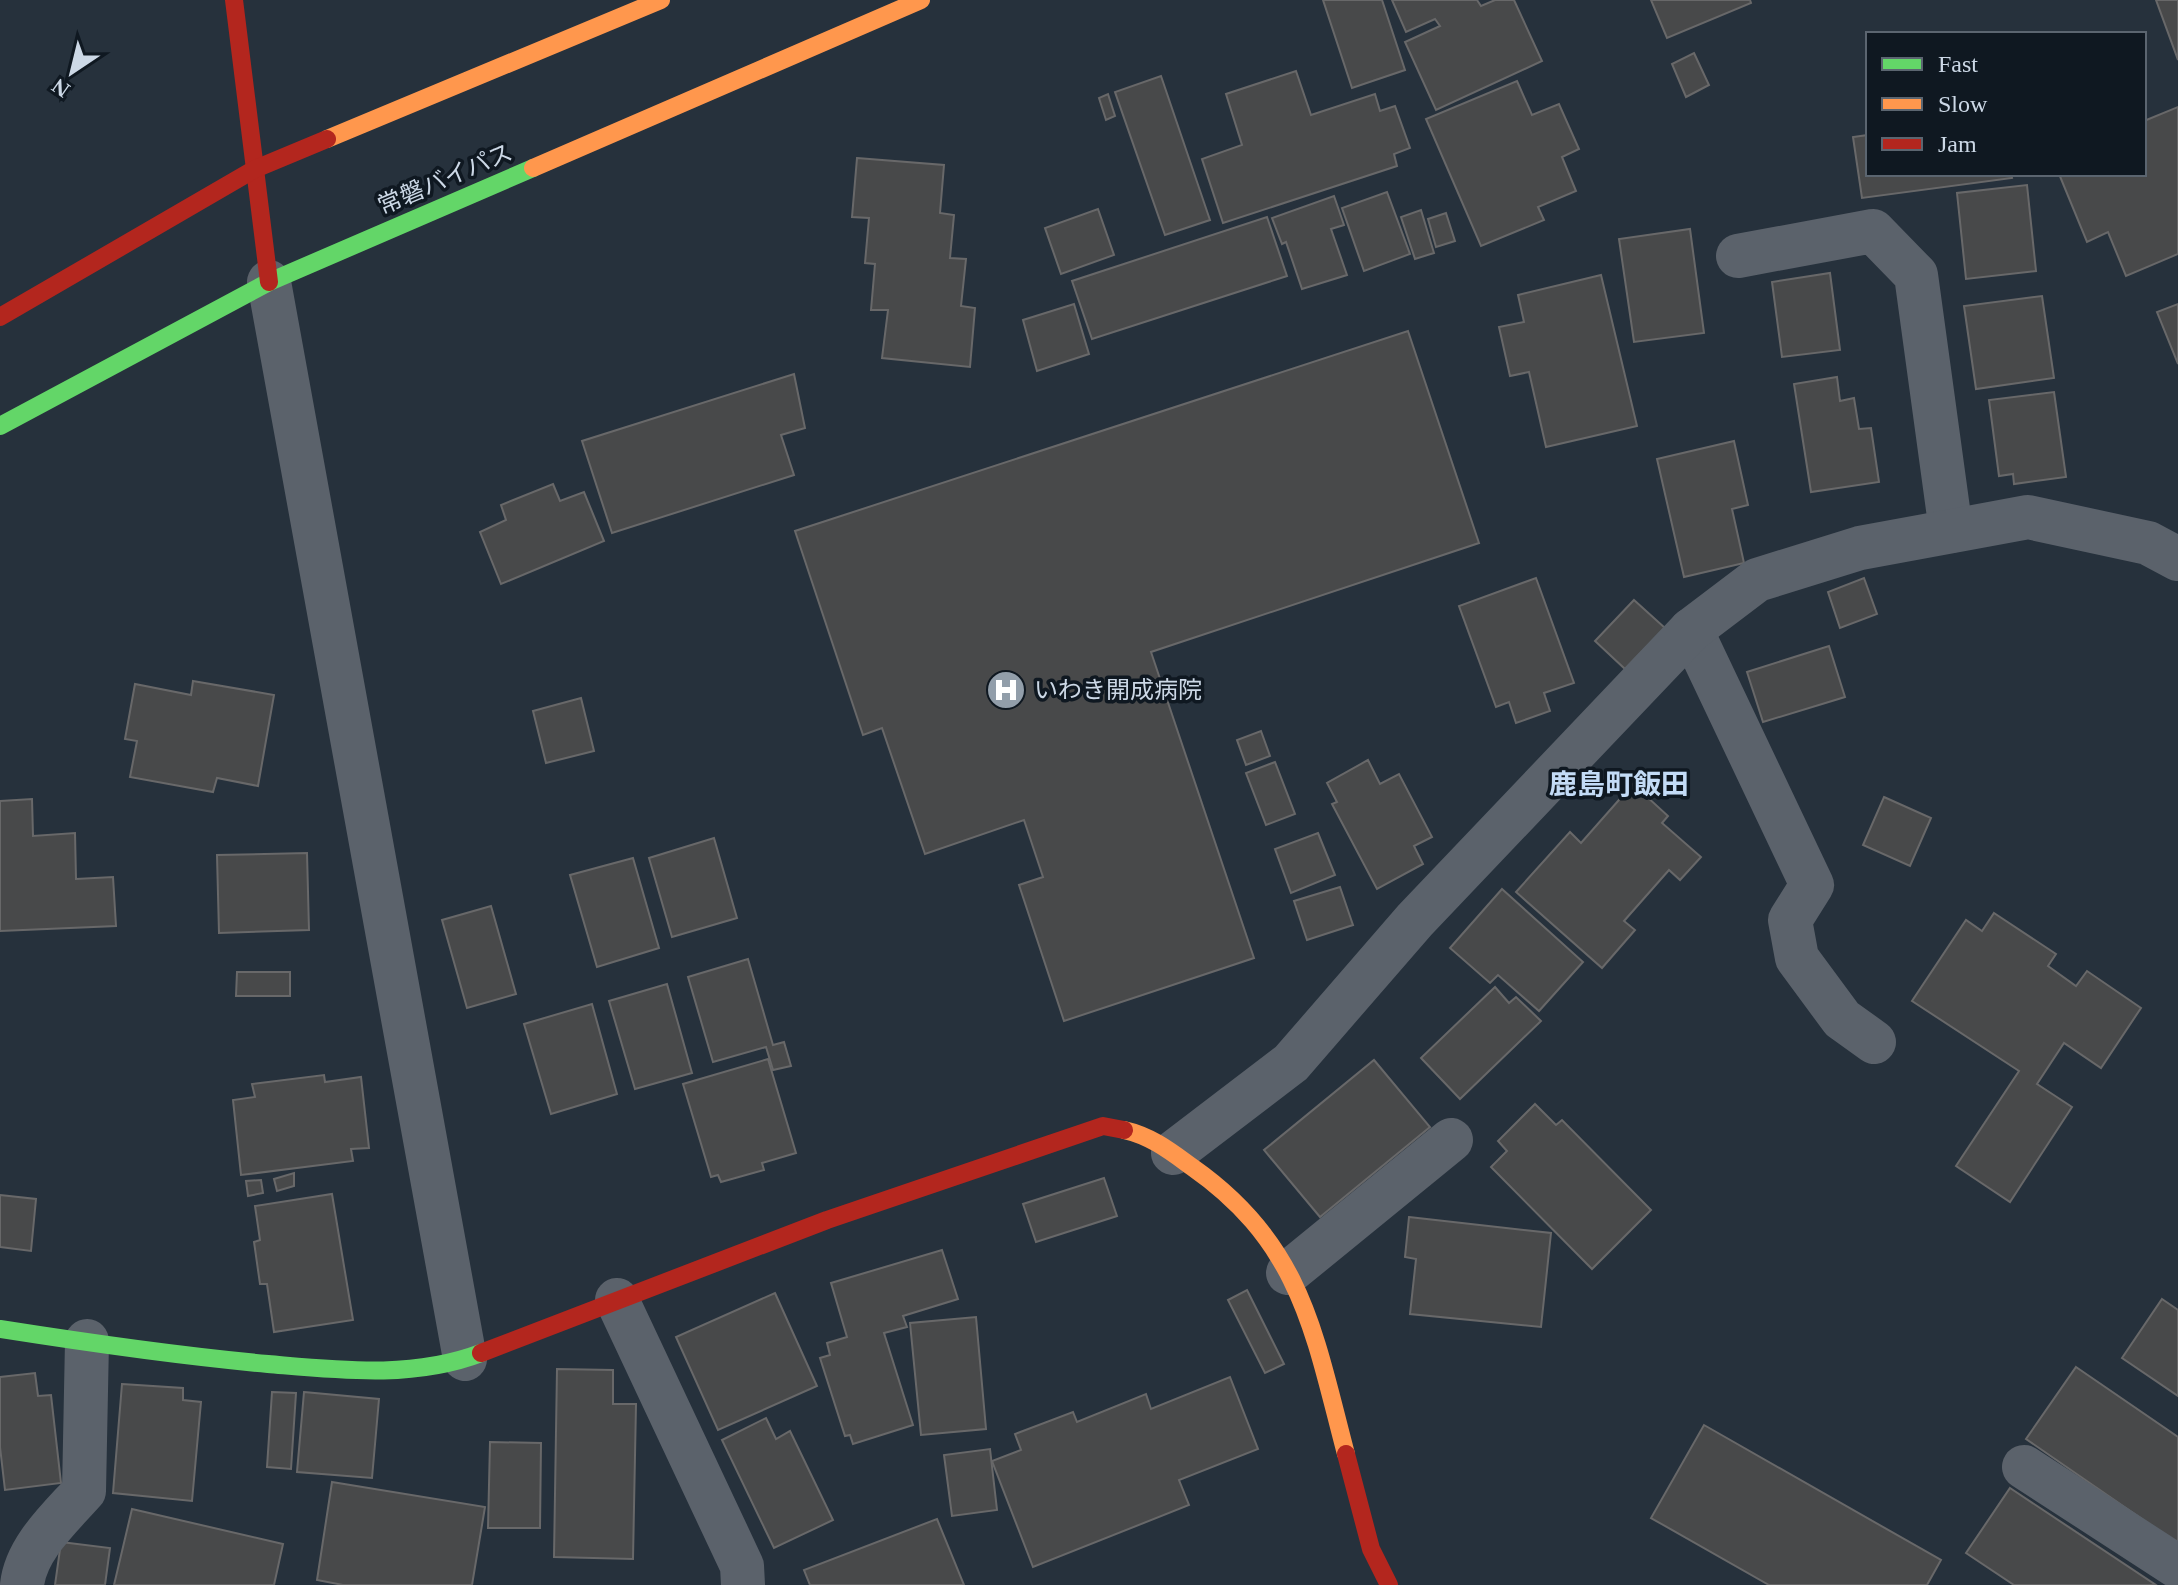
<svg xmlns="http://www.w3.org/2000/svg" width="2178" height="1585" viewBox="0 0 2178 1585" font-family="'Times New Roman','Noto Sans JP',serif">
<style>
.building{fill:#48494a;stroke:#686869;stroke-width:2}
.lines{fill:none;stroke-linecap:round;stroke-linejoin:round}
.street{stroke:#5b626b;stroke-width:44}
.fast{stroke:#63d668;stroke-width:18}
.slow{stroke:#ff974d;stroke-width:18}
.jam{stroke:#b3261e;stroke-width:18}
.labels{text-anchor:middle;stroke-width:7;stroke-linejoin:round;paint-order:stroke}
.street-label{font-size:24px;fill:#ccd8e6;stroke:#0f1821}
.poi-label{font-size:24px;fill:#ccd8e6;stroke:#0f1821;text-anchor:start}
.quarter-label{font-size:28px;font-weight:bold;fill:#c3dbf6;stroke:#0f1821}
</style>
<rect width="100%" height="100%" fill="#26313c"/>
<!-- building -->
<g class="building">
<polygon points="1323,0 1382,0 1405,70 1352,88"/>
<polygon points="1392,0 1477,0 1481,6 1495,0 1514,0 1542,61 1436,110 1405,42 1440,26 1435,19 1406,32"/>
<polygon points="1651,0 1750,0 1751,3 1667,38"/>
<polygon points="2156,0 2178,0 2178,60"/>
<polygon points="1694,53 1709,85 1686,97 1672,64"/>
<polygon points="1296,71 1311,115 1375,94 1380,111 1395,106 1410,148 1394,154 1397,166 1223,223 1202,159 1242,145 1226,94"/>
<polygon points="1161,76 1210,220 1165,235 1115,92"/>
<polygon points="1517,81 1532,115 1559,104 1579,149 1562,157 1576,191 1538,207 1544,220 1481,246 1426,119"/>
<polygon points="1108,94 1115,116 1106,120 1099,98"/>
<polygon points="2178,107 2178,254 2126,276 2108,232 2087,242 2059,174 2144,174 2144,121"/>
<polygon points="1868,135 1868,174 2011,174 2012,178 1862,198 1853,137"/>
<polygon points="857,158 944,165 940,213 954,215 950,258 966,259 961,306 975,308 970,367 882,358 888,310 871,310 875,264 865,263 869,218 852,217"/>
<polygon points="2027,185 2036,271 1966,279 1957,193"/>
<polygon points="1387,192 1410,254 1364,271 1342,208"/>
<polygon points="1334,196 1344,225 1331,229 1347,275 1302,289 1286,242 1282,244 1272,218"/>
<polygon points="1098,209 1114,255 1061,274 1045,228"/>
<polygon points="1421,210 1434,253 1415,259 1401,217"/>
<polygon points="1446,213 1455,241 1436,247 1428,219"/>
<polygon points="1267,217 1287,276 1092,339 1072,281"/>
<polygon points="1690,229 1704,333 1634,342 1619,239"/>
<polygon points="1830,273 1840,350 1782,357 1772,282"/>
<polygon points="1601,275 1637,426 1546,447 1529,372 1510,376 1499,327 1524,322 1518,295"/>
<polygon points="2042,296 2054,378 1976,389 1964,306"/>
<polygon points="1074,304 1089,354 1037,371 1023,320"/>
<polygon points="2178,304 2178,364 2157,312"/>
<polygon points="1408,331 1479,543 1151,652 1254,958 1064,1021 1019,885 1043,877 1024,820 925,854 882,728 863,735 795,531"/>
<polygon points="794,374 805,428 781,435 794,475 612,533 582,441"/>
<polygon points="1837,377 1840,401 1854,398 1859,429 1871,428 1879,482 1811,492 1794,384"/>
<polygon points="2054,392 2066,477 2014,484 2013,474 1999,476 1989,400"/>
<polygon points="1734,441 1748,505 1732,509 1744,563 1684,577 1657,459"/>
<polygon points="553,484 560,501 584,492 604,541 501,584 480,532 506,520 501,505"/>
<polygon points="1536,578 1574,683 1544,693 1550,711 1516,723 1509,702 1496,707 1459,606"/>
<polygon points="1864,578 1877,614 1840,628 1828,592"/>
<polygon points="1634,600 1665,628 1625,669 1595,641"/>
<polygon points="1829,646 1845,697 1763,722 1747,672"/>
<polygon points="193,681 274,695 258,786 217,778 213,792 130,777 137,741 125,739 135,684 191,695"/>
<polygon points="581,698 594,751 546,763 533,711"/>
<polygon points="1261,731 1270,756 1246,765 1237,740"/>
<polygon points="1368,760 1380,784 1399,774 1432,837 1414,846 1423,864 1377,889 1332,804 1337,802 1327,783"/>
<polygon points="1275,762 1295,814 1266,825 1246,773"/>
<polygon points="1633,784 1668,816 1662,823 1701,857 1680,880 1669,870 1624,921 1635,930 1602,968 1516,892 1570,832 1581,843"/>
<polygon points="1884,797 1931,818 1910,866 1863,845"/>
<polygon points="32,799 33,836 75,833 76,879 113,877 116,926 0,931 0,801"/>
<polygon points="1318,833 1335,875 1291,893 1275,849"/>
<polygon points="714,838 737,918 672,937 649,858"/>
<polygon points="307,853 309,930 219,933 217,855"/>
<polygon points="633,858 659,948 597,967 570,875"/>
<polygon points="1340,887 1353,925 1307,940 1294,901"/>
<polygon points="1502,889 1583,962 1539,1011 1498,975 1490,983 1450,948"/>
<polygon points="491,906 516,994 467,1008 442,920"/>
<polygon points="1994,913 2056,954 2048,966 2076,986 2087,971 2141,1008 2101,1068 2064,1043 2037,1084 2072,1107 2010,1202 1956,1166 2019,1071 1912,1001 1966,920 1982,931"/>
<polygon points="748,959 773,1045 784,1042 791,1066 773,1070 766,1047 713,1062 688,977"/>
<polygon points="237,972 290,972 290,996 236,996"/>
<polygon points="667,984 692,1073 635,1089 609,1001"/>
<polygon points="1495,987 1509,1003 1516,997 1541,1021 1460,1099 1421,1058"/>
<polygon points="592,1004 617,1094 551,1114 524,1024"/>
<polygon points="768,1059 796,1153 762,1163 764,1170 721,1182 718,1175 711,1177 683,1084"/>
<polygon points="1374,1060 1430,1127 1320,1217 1264,1150"/>
<polygon points="324,1075 325,1082 361,1077 369,1148 351,1149 353,1161 241,1175 233,1100 255,1097 252,1084"/>
<polygon points="1535,1104 1556,1125 1562,1120 1651,1210 1592,1269 1491,1167 1507,1151 1498,1141"/>
<polygon points="294,1173 294,1186 277,1191 274,1179"/>
<polygon points="1104,1178 1117,1216 1036,1242 1023,1204"/>
<polygon points="261,1180 263,1193 248,1196 246,1181"/>
<polygon points="332,1194 353,1320 274,1332 267,1284 260,1284 254,1242 260,1240 255,1206"/>
<polygon points="0,1195 36,1199 31,1251 0,1247"/>
<polygon points="1409,1217 1551,1233 1541,1327 1410,1314 1416,1259 1405,1257"/>
<polygon points="942,1250 958,1299 903,1316 907,1327 884,1333 913,1425 853,1444 850,1435 845,1436 820,1358 830,1355 827,1343 847,1337 831,1283"/>
<polygon points="1247,1290 1284,1364 1265,1373 1228,1300"/>
<polygon points="775,1293 817,1386 718,1430 676,1337"/>
<polygon points="2162,1299 2178,1310 2178,1396 2122,1358"/>
<polygon points="976,1317 986,1429 921,1435 910,1323"/>
<polygon points="2076,1367 2178,1437 2178,1544 2026,1439"/>
<polygon points="557,1369 613,1370 613,1404 636,1404 633,1559 554,1557"/>
<polygon points="35,1373 38,1396 51,1395 61,1483 5,1490 0,1447 0,1377"/>
<polygon points="1230,1377 1258,1449 1179,1480 1189,1505 1033,1567 992,1461 1021,1450 1015,1434 1073,1412 1077,1422 1146,1394 1151,1409"/>
<polygon points="122,1384 183,1388 183,1400 201,1402 192,1501 113,1493"/>
<polygon points="272,1392 296,1393 291,1469 267,1467"/>
<polygon points="304,1392 379,1399 372,1478 297,1472"/>
<polygon points="766,1418 776,1439 790,1431 833,1520 774,1548 722,1440"/>
<polygon points="1704,1425 1941,1560 1927,1585 1769,1585 1651,1518"/>
<polygon points="490,1442 541,1443 540,1528 488,1528"/>
<polygon points="990,1449 997,1510 952,1516 944,1455"/>
<polygon points="332,1482 485,1507 472,1585 343,1585 317,1580"/>
<polygon points="2010,1488 2156,1585 2014,1585 1966,1553"/>
<polygon points="132,1509 283,1544 274,1585 114,1585"/>
<polygon points="937,1519 964,1585 810,1585 804,1570"/>
<polygon points="61,1542 110,1548 105,1585 55,1585"/>
</g>
<g class="lines">
<!-- street -->
<g class="street">
<polyline points="1738,256 1873,231 1916,275 1951,531"/>
<polyline points="269,282 465,1359"/>
<polyline points="1691,630 1812,885 1790,920 1797,958 1842,1019 1874,1042"/>
<polyline points="1173,1153 1291,1063 1415,920 1691,630 1757,580 1860,548 2028,517 2148,543 2178,559"/>
<polyline points="1288,1273 1451,1140"/>
<polyline points="617,1300 742,1566 743,1585"/>
<polyline points="2024,1467 2178,1567"/>
<path d="M22,1585C26,1548 60,1518 84,1491L87,1341"/>
</g>
<!-- fast -->
<g class="fast">
<polyline points="0,426 269,282 533,168"/>
<path d="M0,1329C89,1343 178,1356 268,1364C339,1370 413,1379 481,1353"/>
</g>
<!-- slow -->
<g class="slow">
<polyline points="327,139 661,0"/>
<polyline points="533,168 921,0"/>
<path d="M1124,1130C1151,1136 1170,1151 1192,1167C1302,1244 1314,1333 1346,1454"/>
</g>
<!-- jam -->
<g class="jam">
<polyline points="234,0 269,282"/>
<polyline points="0,317 255,169 327,139"/>
<polyline points="481,1353 827,1220 1103,1126 1124,1130"/>
<polyline points="1346,1454 1371,1549 1389,1585"/>
</g>
</g>
<!-- icons -->
<defs>
<symbol id="hospital-disc" viewBox="-11 -11 22 22"><circle r="9.5" fill="#929eaa" stroke="#0f1821"/><path d="M-5-5h3v3.5h4V-5h3V5h-3V1.5h-4V5h-3Z" fill="#fff"/></symbol>
</defs>
<g fill-rule="evenodd">
<use href="#hospital-disc" x="984" y="668" width="44" height="44"/>
</g>
<g class="labels">
<!-- street labels -->
<g class="street-label">
<text transform="translate(445 179) rotate(-23)" y="8">常磐バイパス</text>
</g>
<!-- poi labels -->
<g class="poi-label">
<text x="1034" y="698">いわき開成病院</text>
</g>
<!-- quarter labels -->
<g class="quarter-label">
<text x="1619" y="794">鹿島町飯田</text>
</g>
</g>
<!-- legend -->
<rect x="1866" y="32" width="280" height="144" fill="#0f1821" stroke="#5b6570" stroke-width="2"/>
<rect x="1882" y="58" width="40" height="12" fill="#63d668" stroke="#5b6570" stroke-width="2"/>
<text x="1938" y="72" font-size="24" fill="#ccd8e6">Fast</text>
<rect x="1882" y="98" width="40" height="12" fill="#ff974d" stroke="#5b6570" stroke-width="2"/>
<text x="1938" y="112" font-size="24" fill="#ccd8e6">Slow</text>
<rect x="1882" y="138" width="40" height="12" fill="#b3261e" stroke="#5b6570" stroke-width="2"/>
<text x="1938" y="152" font-size="24" fill="#ccd8e6">Jam</text>
<!-- north arrow -->
<g transform="translate(72 72) rotate(215)" stroke="#0f1821" stroke-width="6" paint-order="stroke">
<path d="M0-6L14 30L0 20L-14 30Z" fill="#ccd8e6"/>
<text y="-12" font-size="22" font-weight="bold" text-anchor="middle" fill="#ccd8e6">N</text>
</g>
</svg>
